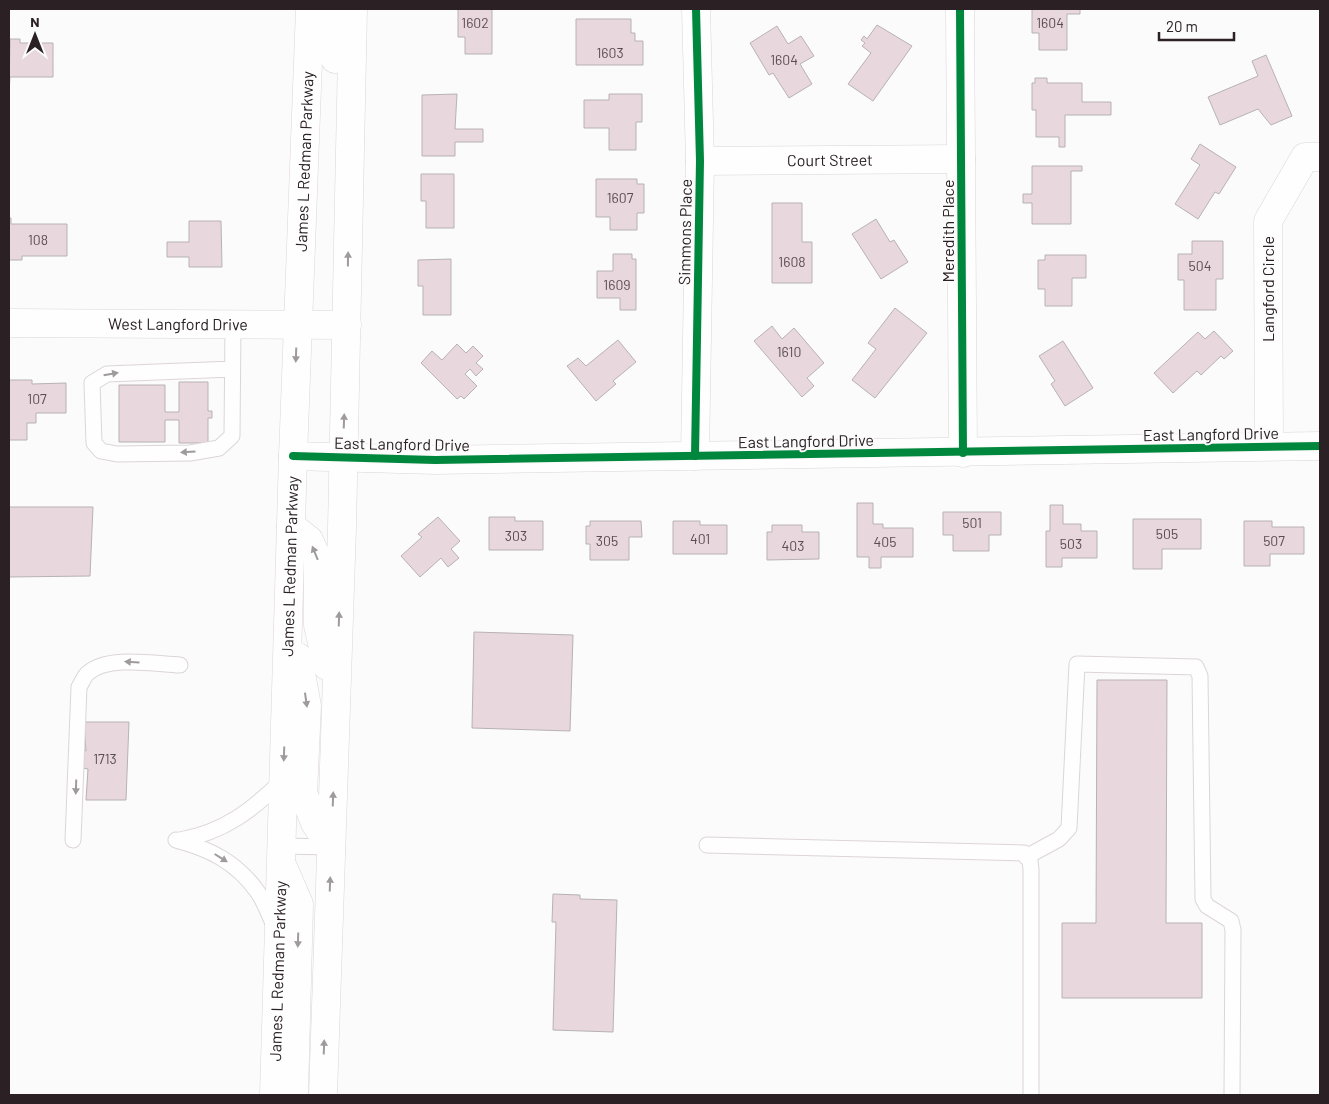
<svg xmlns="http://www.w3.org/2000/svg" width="1329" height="1104" viewBox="0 0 1329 1104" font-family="Barlow,sans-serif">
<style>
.building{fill:#e8d7dc;stroke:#b7b2b4}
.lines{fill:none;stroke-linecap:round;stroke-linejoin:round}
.lane-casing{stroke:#dcd5d8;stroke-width:17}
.street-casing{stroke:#dcd5d8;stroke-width:29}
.secondary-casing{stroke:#dcd5d8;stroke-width:29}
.lane{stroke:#fefefe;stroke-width:15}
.street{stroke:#fefefe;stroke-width:28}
.secondary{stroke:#fefefe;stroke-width:28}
.cycleway-casing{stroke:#fbfbfb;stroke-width:11}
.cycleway{stroke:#00873e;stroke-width:8}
.oneway{fill:#9f9b9c}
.labels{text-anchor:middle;stroke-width:4;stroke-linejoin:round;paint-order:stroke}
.number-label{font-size:14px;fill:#5a4e52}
.street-label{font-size:16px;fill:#2b2124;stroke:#fbfbfb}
</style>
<rect width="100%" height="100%" fill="#fbfbfb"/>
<!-- building -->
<g class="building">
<polygon points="458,9 492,9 492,54 465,54 465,37 458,37"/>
<polygon points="1032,9 1080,9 1080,14 1067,14 1067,50 1039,50 1039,33 1032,33"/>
<polygon points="576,19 631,19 631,33 635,33 635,41 643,41 643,65 576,65"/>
<polygon points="877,25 912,46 873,101 848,84 871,53 862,46 865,43 861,40 864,36 867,39"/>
<polygon points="777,26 788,44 801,36 814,56 800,64 812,84 789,98 773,73 769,75 750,43"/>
<polygon points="10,39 20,39 20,43 53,43 53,77 10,77 9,93"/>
<polygon points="1266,55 1292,116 1271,125 1258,109 1220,125 1208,97 1258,76 1252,61"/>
<polygon points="1035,78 1047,78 1047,83 1082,83 1082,102 1111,102 1111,115 1065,115 1065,147 1059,147 1059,137 1036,137 1036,110 1032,110 1032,83 1035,83"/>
<polygon points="457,94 455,129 483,129 483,142 455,142 455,156 422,156 422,95"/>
<polygon points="609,94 642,94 642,122 636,122 636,150 609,150 609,128 584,128 584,100 609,100"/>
<polygon points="1200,144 1236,167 1219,194 1215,192 1198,219 1175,204 1200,165 1191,159"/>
<polygon points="1032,166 1082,166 1082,171 1071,171 1071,224 1032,224 1032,203 1023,203 1023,194 1032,194"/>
<polygon points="421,174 454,174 454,228 426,228 426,201 421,201"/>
<polygon points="596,179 637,179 637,184 644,184 644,213 637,213 637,230 610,230 610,217 596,217"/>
<polygon points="772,203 802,203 802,242 812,242 812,283 772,283"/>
<polygon points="9,218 11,218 11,224 67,224 67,256 22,256 22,260 9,260"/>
<polygon points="876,219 890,242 894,240 908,262 881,279 852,234"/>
<polygon points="189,221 221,221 222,267 189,267 189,257 167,257 167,242 189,242"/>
<polygon points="1192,241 1223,241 1223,279 1216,279 1216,310 1184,310 1184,280 1178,280 1178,254 1192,254"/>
<polygon points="613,254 632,254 632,259 636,259 636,310 620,310 620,298 597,298 597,271 613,271"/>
<polygon points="1045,255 1086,255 1086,278 1072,278 1072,306 1045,306 1045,289 1038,289 1038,260 1045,260"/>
<polygon points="451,259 451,315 423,315 423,286 418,286 418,260"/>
<polygon points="895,308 927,333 875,398 852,380 876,349 868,343"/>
<polygon points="772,326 782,339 794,328 824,363 807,378 814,386 802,397 754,341"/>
<polygon points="1214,331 1233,351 1224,359 1221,356 1201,375 1197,371 1173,393 1154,373 1198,332 1205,339"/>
<polygon points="618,340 636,362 613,381 616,384 596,401 567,366 578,358 586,366"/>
<polygon points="1063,341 1093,388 1065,406 1051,384 1055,381 1039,356"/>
<polygon points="457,344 466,353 473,346 483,356 476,363 483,369 476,376 470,369 465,374 477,386 464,399 461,396 457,399 421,363 432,351 442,360"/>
<polygon points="9,380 32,380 32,384 66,383 66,413 36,413 36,423 27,423 27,440 9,440"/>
<polygon points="179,382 208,382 208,411 212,411 212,418 208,418 208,443 179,443 179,420 165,420 165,442 119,442 119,385 165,385 165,412 179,412"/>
<polygon points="857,503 873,503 873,524 883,524 883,528 913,528 913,557 881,557 881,568 869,568 869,557 857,557"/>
<polygon points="1050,505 1063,505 1063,524 1081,524 1081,531 1097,531 1097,558 1062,558 1062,567 1046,567 1046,531 1050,531"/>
<polygon points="9,507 93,507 90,576 9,577"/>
<polygon points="943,512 1001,512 1001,535 989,535 989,551 953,551 953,535 943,535"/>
<polygon points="438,517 460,541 451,549 459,558 448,567 441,558 420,577 401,556 422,537 418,534"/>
<polygon points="489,517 515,517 515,521 543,521 543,550 489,550"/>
<polygon points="1133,519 1201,519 1201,549 1162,549 1162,569 1133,569"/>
<polygon points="590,521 641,521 642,537 629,537 629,560 590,560 590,544 586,544 586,526 590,526"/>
<polygon points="673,521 700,521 700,525 727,525 727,554 673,554"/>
<polygon points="1244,521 1272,521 1272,527 1304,527 1304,554 1270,554 1270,566 1244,566"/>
<polygon points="772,525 802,525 802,532 819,532 819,559 767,560 767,532 772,532"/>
<polygon points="474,632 573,635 570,731 472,728"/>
<polygon points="1097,680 1167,680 1166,923 1202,923 1202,998 1062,998 1062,923 1096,923"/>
<polygon points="84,722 129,722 126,800 86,800 88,769 82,768 83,750 86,751"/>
<polygon points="553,894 580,895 580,899 617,900 613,1032 553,1030 556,922 552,922"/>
</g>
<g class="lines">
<defs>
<g id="lane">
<polyline points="232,369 107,374 92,383 94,443 101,451 117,454 190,453 219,448 232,436 233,324"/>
<path d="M73,840L79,687C82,683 84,676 88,673C108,655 155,664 180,665"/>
<path d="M176,840C210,849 236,862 257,891C265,902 269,916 275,927"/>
<path d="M180,840C224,832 251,811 283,780"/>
<polyline points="707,845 1024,853 1030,861 1031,869 1031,1095"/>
<polyline points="281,846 331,847"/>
<polyline points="1026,857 1059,839 1069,828 1077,664 1196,667 1200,676 1203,899 1207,906 1231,921 1233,930 1232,1095"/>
</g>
<g id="street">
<polyline points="960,9 963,453"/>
<path id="s1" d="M700,161L961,159"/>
<path id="s2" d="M9,323L347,325"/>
<polyline points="1269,446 1268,221 1305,157 1320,157"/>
<polyline points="293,456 435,460 1320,446"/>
<polyline points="695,456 700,161 696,9"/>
</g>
<g id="secondary">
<polyline points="329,9 336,28 335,59"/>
<polyline points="291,526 309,540 318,560 318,625 327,666"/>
<polyline points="298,657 307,706 303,793 315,823 331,847"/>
<polyline points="283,867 299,904 294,1095"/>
<path id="s3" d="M274,1095L293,456L310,9"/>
<polyline points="323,1095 342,528 353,9"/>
</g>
</defs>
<!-- lane casing -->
<use href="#lane" class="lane-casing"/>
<!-- street casing -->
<use href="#street" class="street-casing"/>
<!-- secondary casing -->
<use href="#secondary" class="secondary-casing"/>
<!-- lane -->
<use href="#lane" class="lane"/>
<!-- street -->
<use href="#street" class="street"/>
<!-- secondary -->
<use href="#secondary" class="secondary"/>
<defs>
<g id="cycleway">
<polyline points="960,9 963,453"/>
<polyline points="293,456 435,460 1320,446"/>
<polyline points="695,456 700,161 696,9"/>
</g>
</defs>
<!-- cycleway casing -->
<use href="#cycleway" class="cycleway-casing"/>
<!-- cycleway -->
<use href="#cycleway" class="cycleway"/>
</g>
<!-- one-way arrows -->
<defs><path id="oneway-solid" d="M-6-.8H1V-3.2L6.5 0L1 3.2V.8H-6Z" transform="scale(1.25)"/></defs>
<g class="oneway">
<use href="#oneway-solid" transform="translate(348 259) rotate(-89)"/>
<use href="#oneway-solid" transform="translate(296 355) rotate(92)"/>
<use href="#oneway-solid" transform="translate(111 374) rotate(-10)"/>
<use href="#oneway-solid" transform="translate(344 421) rotate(-88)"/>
<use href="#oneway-solid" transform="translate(188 452) rotate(176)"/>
<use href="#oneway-solid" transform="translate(315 553) rotate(-112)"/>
<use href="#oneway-solid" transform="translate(339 619) rotate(-88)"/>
<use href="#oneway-solid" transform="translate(132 662) rotate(-176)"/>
<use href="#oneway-solid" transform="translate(306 700) rotate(82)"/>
<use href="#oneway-solid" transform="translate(284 754) rotate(92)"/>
<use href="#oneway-solid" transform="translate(76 787) rotate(92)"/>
<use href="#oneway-solid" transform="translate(333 799) rotate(-88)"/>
<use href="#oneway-solid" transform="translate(221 858) rotate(32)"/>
<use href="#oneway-solid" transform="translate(330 884) rotate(-88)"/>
<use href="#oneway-solid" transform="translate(298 940) rotate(92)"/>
<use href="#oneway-solid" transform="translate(324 1047) rotate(-88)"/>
</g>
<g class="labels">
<!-- number labels -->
<g class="number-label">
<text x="475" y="28">1602</text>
<text x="1050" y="28">1604</text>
<text x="610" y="58">1603</text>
<text x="784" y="65">1604</text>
<text x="620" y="203">1607</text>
<text x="38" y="245">108</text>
<text x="792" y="267">1608</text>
<text x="1200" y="271">504</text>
<text x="617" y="290">1609</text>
<text x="789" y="357">1610</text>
<text x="37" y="404">107</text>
<text x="972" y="528">501</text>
<text x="1167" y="539">505</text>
<text x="516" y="541">303</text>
<text x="700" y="544">401</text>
<text x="607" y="546">305</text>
<text x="1274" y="546">507</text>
<text x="885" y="547">405</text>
<text x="1071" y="549">503</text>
<text x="793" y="551">403</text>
<text x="105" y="764">1713</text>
</g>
<!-- street labels -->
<g class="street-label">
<text dy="6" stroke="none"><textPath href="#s1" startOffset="130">Court Street</textPath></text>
<text dy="6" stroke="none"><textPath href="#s3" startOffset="934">James L Redman Parkway</textPath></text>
<text transform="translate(948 231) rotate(-90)" y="6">Meredith Place</text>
<text transform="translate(685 232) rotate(-89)" y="6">Simmons Place</text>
<text transform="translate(1268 289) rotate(-90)" y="6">Langford Circle</text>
<text dy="6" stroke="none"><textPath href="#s2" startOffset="169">West Langford Drive</textPath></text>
<text transform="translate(1211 434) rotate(-1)" y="6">East Langford Drive</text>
<text transform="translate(806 441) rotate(-1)" y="6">East Langford Drive</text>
<text transform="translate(402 444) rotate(1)" y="6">East Langford Drive</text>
<text dy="6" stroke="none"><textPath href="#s3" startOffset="529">James L Redman Parkway</textPath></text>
<text dy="6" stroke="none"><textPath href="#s3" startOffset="124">James L Redman Parkway</textPath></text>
</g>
</g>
<!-- border -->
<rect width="1329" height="1104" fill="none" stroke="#2b2124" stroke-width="20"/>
<!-- north arrow -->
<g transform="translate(35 35)" stroke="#fbfbfb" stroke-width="4" paint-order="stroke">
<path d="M0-4L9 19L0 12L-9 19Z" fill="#2b2124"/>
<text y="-8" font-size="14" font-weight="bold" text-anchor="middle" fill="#2b2124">N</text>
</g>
<!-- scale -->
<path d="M1159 32v8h75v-8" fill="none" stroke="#2b2124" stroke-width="2.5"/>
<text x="1166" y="32" font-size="15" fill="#2b2124" stroke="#fbfbfb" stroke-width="4" paint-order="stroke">20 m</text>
</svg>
